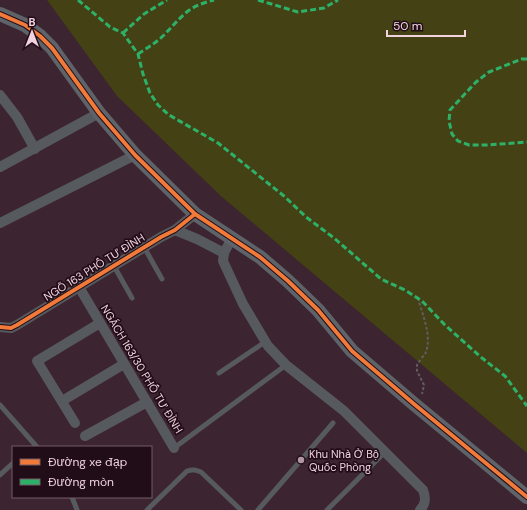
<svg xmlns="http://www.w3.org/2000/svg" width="527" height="510" viewBox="0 0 527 510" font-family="'DM Sans',sans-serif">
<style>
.green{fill:#444114}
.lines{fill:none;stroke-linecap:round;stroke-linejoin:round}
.path{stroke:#605c62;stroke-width:2;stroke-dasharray:3 2;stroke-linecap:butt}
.lane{stroke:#56595e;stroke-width:5}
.street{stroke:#56595e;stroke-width:10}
.secondary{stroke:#5d6369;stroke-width:14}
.quiet{stroke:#2db169;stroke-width:3;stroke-dasharray:6 3;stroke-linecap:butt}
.cycleway-casing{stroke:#210d17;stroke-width:6}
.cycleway{stroke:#f17a3a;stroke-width:4}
.poi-dot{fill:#b296a3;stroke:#210d17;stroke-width:1.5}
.labels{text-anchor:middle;stroke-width:3.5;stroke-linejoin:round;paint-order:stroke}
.street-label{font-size:11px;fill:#f1d3e0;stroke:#210d17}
.poi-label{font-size:11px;fill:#f1d3e0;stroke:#210d17;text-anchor:start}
</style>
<rect width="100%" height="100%" fill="#3c2431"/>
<!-- green -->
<polygon class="green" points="47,0 527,0 527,453 222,197 117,96"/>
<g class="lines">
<!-- path -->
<path class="path" d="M418,298C422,314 432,335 426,352C424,356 419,361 417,365V371L424,385L422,394"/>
<!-- lane -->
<g class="lane">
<polyline points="144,247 162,279"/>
<polyline points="114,266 132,298"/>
<polyline points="219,373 265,342"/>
<polyline points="0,405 37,447"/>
<polyline points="174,448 286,365"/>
<polyline points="0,475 13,463"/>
<polyline points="72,497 77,510"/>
<path d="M147,510L187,471C193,469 196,470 201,472L241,510"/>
<polyline points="258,510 333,423"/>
<polyline points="327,510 385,452"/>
</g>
<!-- street -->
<g class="street">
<polyline points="0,95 17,117 35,149"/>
<polyline points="0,167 99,113"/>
<polyline points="0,223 135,155"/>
<polyline points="175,230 197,239 224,253"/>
<path d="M232,238L224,253L223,261L243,304L268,346L286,365L344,411L423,490C426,498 426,504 420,510"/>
<polyline points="79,287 174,448"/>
<polyline points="0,327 11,328 17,325 161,237 175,230 195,214"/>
<polyline points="62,401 124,364"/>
<polyline points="75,423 37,361 100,323"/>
<polyline points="85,436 147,402"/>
</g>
<!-- secondary -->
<polyline class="secondary" points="0,14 25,25 40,36 52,48 99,113 135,155 195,214 260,257 288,281 318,310 352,351 414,404 527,497"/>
<!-- quiet -->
<g class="quiet">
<polyline points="78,0 110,27 123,33 138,54 143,74 150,93 158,105 169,115 218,143 284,196 306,217 334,238 381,279 405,290 422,301 444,324 482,358 505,376 527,406"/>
<polyline points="258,0 298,12 324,8 338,0"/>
<polyline points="123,33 144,14 167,0"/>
<path d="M138,54C147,48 156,43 164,35C172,27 179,18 188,11C196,5 206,2 214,0"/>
<polyline points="527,59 522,59 489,72 476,82 450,110 449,121 452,134 458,141 469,145 488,145 527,142"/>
</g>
<defs>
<g id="cycleway">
<polyline points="0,14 25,25 40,36 52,48 99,113 135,155 195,214 260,257 288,281 318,310 352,351 414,404 527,497"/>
<polyline points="0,327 11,328 17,325 161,237 175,230 195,214"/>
</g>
</defs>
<!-- cycleway casing -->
<use href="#cycleway" class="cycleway-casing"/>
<!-- cycleway -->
<use href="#cycleway" class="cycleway"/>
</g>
<!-- markers -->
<circle class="poi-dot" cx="301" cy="460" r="4"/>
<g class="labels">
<!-- street labels -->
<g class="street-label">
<text transform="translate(94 267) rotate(-32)" y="4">NGÕ 163 PHỐ TƯ ĐÌNH</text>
<text transform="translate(142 369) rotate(59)" y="4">NGÁCH 163/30 PHỐ TƯ ĐÌNH</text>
</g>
<!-- poi labels -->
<g class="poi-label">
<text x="309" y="458">Khu Nhà Ở Bộ<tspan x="309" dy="13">Quốc Phòng</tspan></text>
</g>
</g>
<!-- legend -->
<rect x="12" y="446" width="140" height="52" fill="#210d17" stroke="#745c67"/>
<rect x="20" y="459" width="20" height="6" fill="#f17a3a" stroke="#745c67"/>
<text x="48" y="466" font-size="12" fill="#f1d3e0">Đường xe đạp</text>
<rect x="20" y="479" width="20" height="6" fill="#2db169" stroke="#745c67"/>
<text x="48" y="486" font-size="12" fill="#f1d3e0">Đường mòn</text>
<!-- north arrow -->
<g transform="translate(32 32)" stroke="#210d17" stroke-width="3" paint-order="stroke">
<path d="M0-3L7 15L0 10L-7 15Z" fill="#f1d3e0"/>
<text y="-6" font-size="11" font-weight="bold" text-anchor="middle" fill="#f1d3e0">B</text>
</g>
<!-- scale -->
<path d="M387 30v6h78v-6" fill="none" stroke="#f1d3e0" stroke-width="2"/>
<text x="393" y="30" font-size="12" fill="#f1d3e0" stroke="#210d17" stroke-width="3" paint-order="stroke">50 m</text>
</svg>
